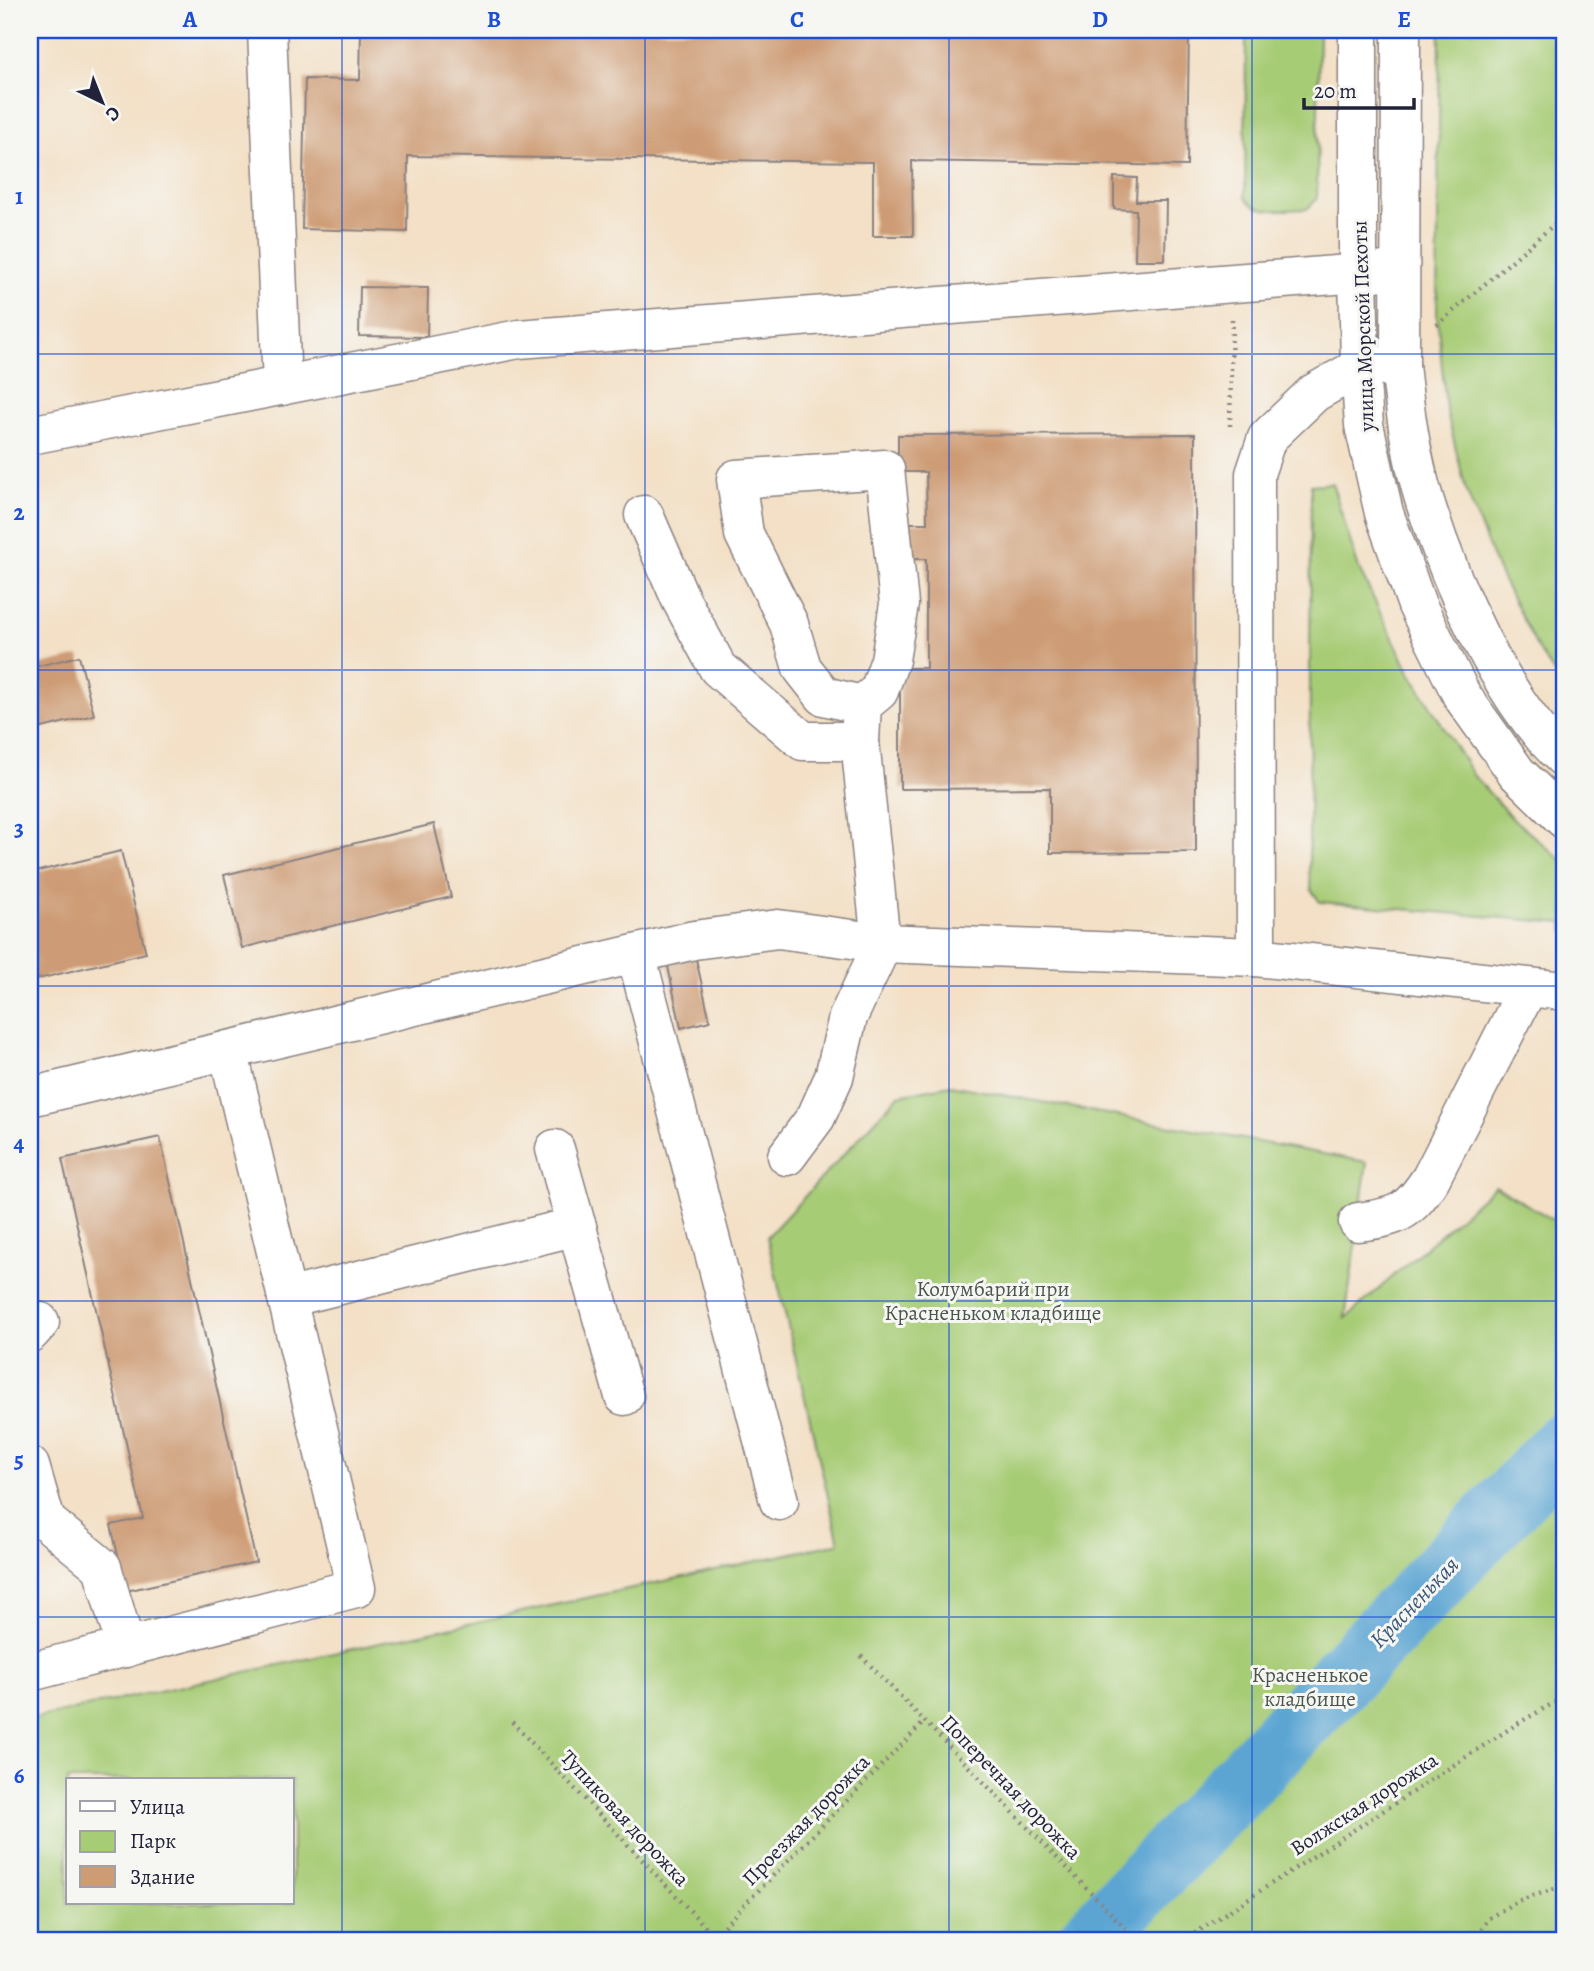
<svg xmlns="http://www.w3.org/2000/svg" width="1594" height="1971" viewBox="0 0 1594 1971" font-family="Alegreya,serif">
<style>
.green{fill:#a7cc76;stroke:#647758;stroke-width:2;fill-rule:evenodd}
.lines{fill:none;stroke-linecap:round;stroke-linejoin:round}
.river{stroke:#5ca5d3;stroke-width:66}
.building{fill:#cd9b74}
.minor-casing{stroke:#8a8180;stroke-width:41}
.path{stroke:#8a8180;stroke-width:4.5;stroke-dasharray:2 5;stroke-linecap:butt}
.minor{stroke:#fff;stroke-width:38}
.grid{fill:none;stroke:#1d4ed8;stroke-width:2;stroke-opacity:0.55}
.labels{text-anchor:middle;stroke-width:6;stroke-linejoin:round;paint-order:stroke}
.street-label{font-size:21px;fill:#22223b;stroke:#f6f6f2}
.park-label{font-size:21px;fill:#4a554d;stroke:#f6f6f2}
.water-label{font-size:23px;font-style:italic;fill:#395678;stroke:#f6f6f2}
.neatline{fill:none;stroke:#1d4ed8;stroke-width:2.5}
.grid-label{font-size:23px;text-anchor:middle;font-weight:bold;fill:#1d4ed8}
</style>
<rect width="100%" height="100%" fill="#f6f6f2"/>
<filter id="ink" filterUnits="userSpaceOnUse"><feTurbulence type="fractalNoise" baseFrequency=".0143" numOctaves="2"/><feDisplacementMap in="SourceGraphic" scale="14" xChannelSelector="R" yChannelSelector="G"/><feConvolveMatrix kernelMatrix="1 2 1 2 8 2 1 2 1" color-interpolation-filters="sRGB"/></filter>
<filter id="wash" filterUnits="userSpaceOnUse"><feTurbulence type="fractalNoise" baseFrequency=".00686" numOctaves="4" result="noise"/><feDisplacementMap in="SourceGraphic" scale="28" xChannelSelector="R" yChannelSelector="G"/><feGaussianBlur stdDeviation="1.57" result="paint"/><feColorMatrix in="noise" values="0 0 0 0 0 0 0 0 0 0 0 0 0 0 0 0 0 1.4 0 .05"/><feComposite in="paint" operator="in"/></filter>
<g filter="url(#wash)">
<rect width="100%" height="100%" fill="#f3e0c6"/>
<!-- green -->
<g class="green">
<path d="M1246,30H1319L1317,199L1307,209C1287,209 1256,216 1245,197Z"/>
<polygon points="1440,30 1564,30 1564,687 1539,651 1498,571 1466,490 1446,409 1437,314"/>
<polygon points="1332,483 1359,569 1410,673 1473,775 1511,817 1564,862 1564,932 1563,923 1320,902 1312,891 1309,872 1311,485"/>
<path d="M950,1085L1367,1162L1345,1319L1495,1186L1564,1226V1941H30V1719L839,1543L767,1237L899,1095ZM68,1780H292V1903H68Z"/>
</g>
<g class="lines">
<!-- river -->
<polyline class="river" points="1089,1941 1564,1445"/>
</g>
<g id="blocks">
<!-- building -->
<g class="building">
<polygon points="361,30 1189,30 1187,166 912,161 913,236 873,236 873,162 408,156 407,232 302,229 305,79 360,80"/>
<polygon points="1114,177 1137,178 1136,201 1166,201 1165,260 1135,260 1136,210 1114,209"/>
<polygon points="360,287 428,288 427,337 359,336"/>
<polygon points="1195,434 1196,852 1050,853 1050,788 900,789 900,668 926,668 926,559 897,559 897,523 927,523 926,472 898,472 898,435"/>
<polygon points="79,656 94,715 30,731 30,668"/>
<polygon points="434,824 451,897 242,948 224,875"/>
<polygon points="121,851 146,953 30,981 30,873"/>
<polygon points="694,950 710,1021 681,1028 666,957"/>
<polygon points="160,1137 256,1562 126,1591 111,1525 143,1518 62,1159"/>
</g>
</g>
</g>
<g filter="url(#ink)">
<use href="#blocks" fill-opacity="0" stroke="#8a8180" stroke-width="2"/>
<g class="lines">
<defs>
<g id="minor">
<polyline points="267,30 282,386"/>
<polyline points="1358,30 1358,272 1360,367 1364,425 1384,513 1417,605 1462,696 1517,773 1564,819"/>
<path d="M1401,30L1400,365C1405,411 1411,458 1425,502C1451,584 1501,700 1564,758"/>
<polyline points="1400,365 1360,367 1314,393 1267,438 1255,474 1256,957 1564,991"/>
<polyline points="30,435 519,339 1399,270"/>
<polyline points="644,515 681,600 718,668 803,741 860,741"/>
<polyline points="636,954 779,1501"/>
<polyline points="30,1097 694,940 778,929 881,943 1256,957"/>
<polyline points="555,1149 624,1396"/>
<polyline points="787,1156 816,1117 834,1077 848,1017 876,958 881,943 860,741 862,705 879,691 890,660 899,604 885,469 736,479 744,534 789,624 802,668 824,696 862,705"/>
<path d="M1358,1222C1399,1217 1409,1212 1431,1178L1528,988"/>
<polyline points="287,1298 577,1226"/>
<polyline points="30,1333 40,1322"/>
<polyline points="30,1466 46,1521 102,1567 126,1648"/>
<polyline points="30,1672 356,1588 228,1050"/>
</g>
</defs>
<!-- minor casing -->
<use href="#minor" class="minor-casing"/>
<!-- path -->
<g class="path">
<polyline points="1437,325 1564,216"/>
<polyline points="1230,426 1232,319"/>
<polyline points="861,1656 1138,1941"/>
<polyline points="512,1722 714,1936"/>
<polyline points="709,1941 925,1721"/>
<polyline points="1183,1941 1517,1724 1564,1697"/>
<polyline points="1473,1941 1489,1918 1517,1901 1564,1886"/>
</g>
<!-- minor -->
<use href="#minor" class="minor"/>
</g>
</g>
<!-- grid -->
<path class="grid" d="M342,30V1941M645,30V1941M949,30V1941M1252,30V1941M30,354H1564M30,670H1564M30,986H1564M30,1301H1564M30,1617H1564"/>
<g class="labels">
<!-- street labels -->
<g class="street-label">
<text transform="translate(1363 326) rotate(-92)" y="7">улица Морской Пехоты</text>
<text transform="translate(1011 1787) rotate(46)" y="7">Поперечная дорожка</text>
<text transform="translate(1364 1804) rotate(-33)" y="7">Волжская дорожка</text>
<text transform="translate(625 1818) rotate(47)" y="7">Тупиковая дорожка</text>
<text transform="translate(806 1820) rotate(-46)" y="7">Проезжая дорожка</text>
</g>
<!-- park labels -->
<g class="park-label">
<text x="993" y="1296">Колумбарий при<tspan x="993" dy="24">Красненьком кладбище</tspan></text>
<text x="1310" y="1682">Красненькое<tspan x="1310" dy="24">кладбище</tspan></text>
</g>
<!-- water labels -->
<g class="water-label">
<text transform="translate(1414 1602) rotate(-46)" y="8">Красненькая</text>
</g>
</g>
<!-- margin -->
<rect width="1594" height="1971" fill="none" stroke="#f6f6f2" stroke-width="77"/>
<!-- legend -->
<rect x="66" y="1778" width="228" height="126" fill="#f6f6f2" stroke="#a1a1a9" stroke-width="2"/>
<rect x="80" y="1801" width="35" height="10" fill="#ffffff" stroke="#a1a1a9" stroke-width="2"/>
<text x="130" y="1814" font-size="21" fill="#22223b">Улица</text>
<rect x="80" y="1831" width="35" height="21" fill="#a7cc76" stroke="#a1a1a9" stroke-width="2"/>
<text x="130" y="1848" font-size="21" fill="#22223b">Парк</text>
<rect x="80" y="1866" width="35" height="21" fill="#cd9b74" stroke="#a1a1a9" stroke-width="2"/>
<text x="130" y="1884" font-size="21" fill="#22223b">Здание</text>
<!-- north arrow -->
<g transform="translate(102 102) rotate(137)" stroke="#f6f6f2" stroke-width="5" paint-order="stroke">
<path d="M0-5L12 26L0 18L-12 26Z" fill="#22223b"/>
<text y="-10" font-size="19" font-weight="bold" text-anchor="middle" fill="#22223b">С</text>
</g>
<!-- scale -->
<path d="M1304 98v10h110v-10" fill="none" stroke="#22223b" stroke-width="3.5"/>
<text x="1314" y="98" font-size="21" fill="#22223b" stroke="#f6f6f2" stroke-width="5" paint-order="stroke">20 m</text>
<rect x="38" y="38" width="1518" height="1894" class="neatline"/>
<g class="grid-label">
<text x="190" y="27">A</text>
<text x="494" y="27">B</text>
<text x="797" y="27">C</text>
<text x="1100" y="27">D</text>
<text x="1404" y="27">E</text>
<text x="19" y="204">1</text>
<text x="19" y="520">2</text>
<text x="19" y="836">3</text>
<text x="19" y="1151">4</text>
<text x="19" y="1467">5</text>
<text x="19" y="1783">6</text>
</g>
</svg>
